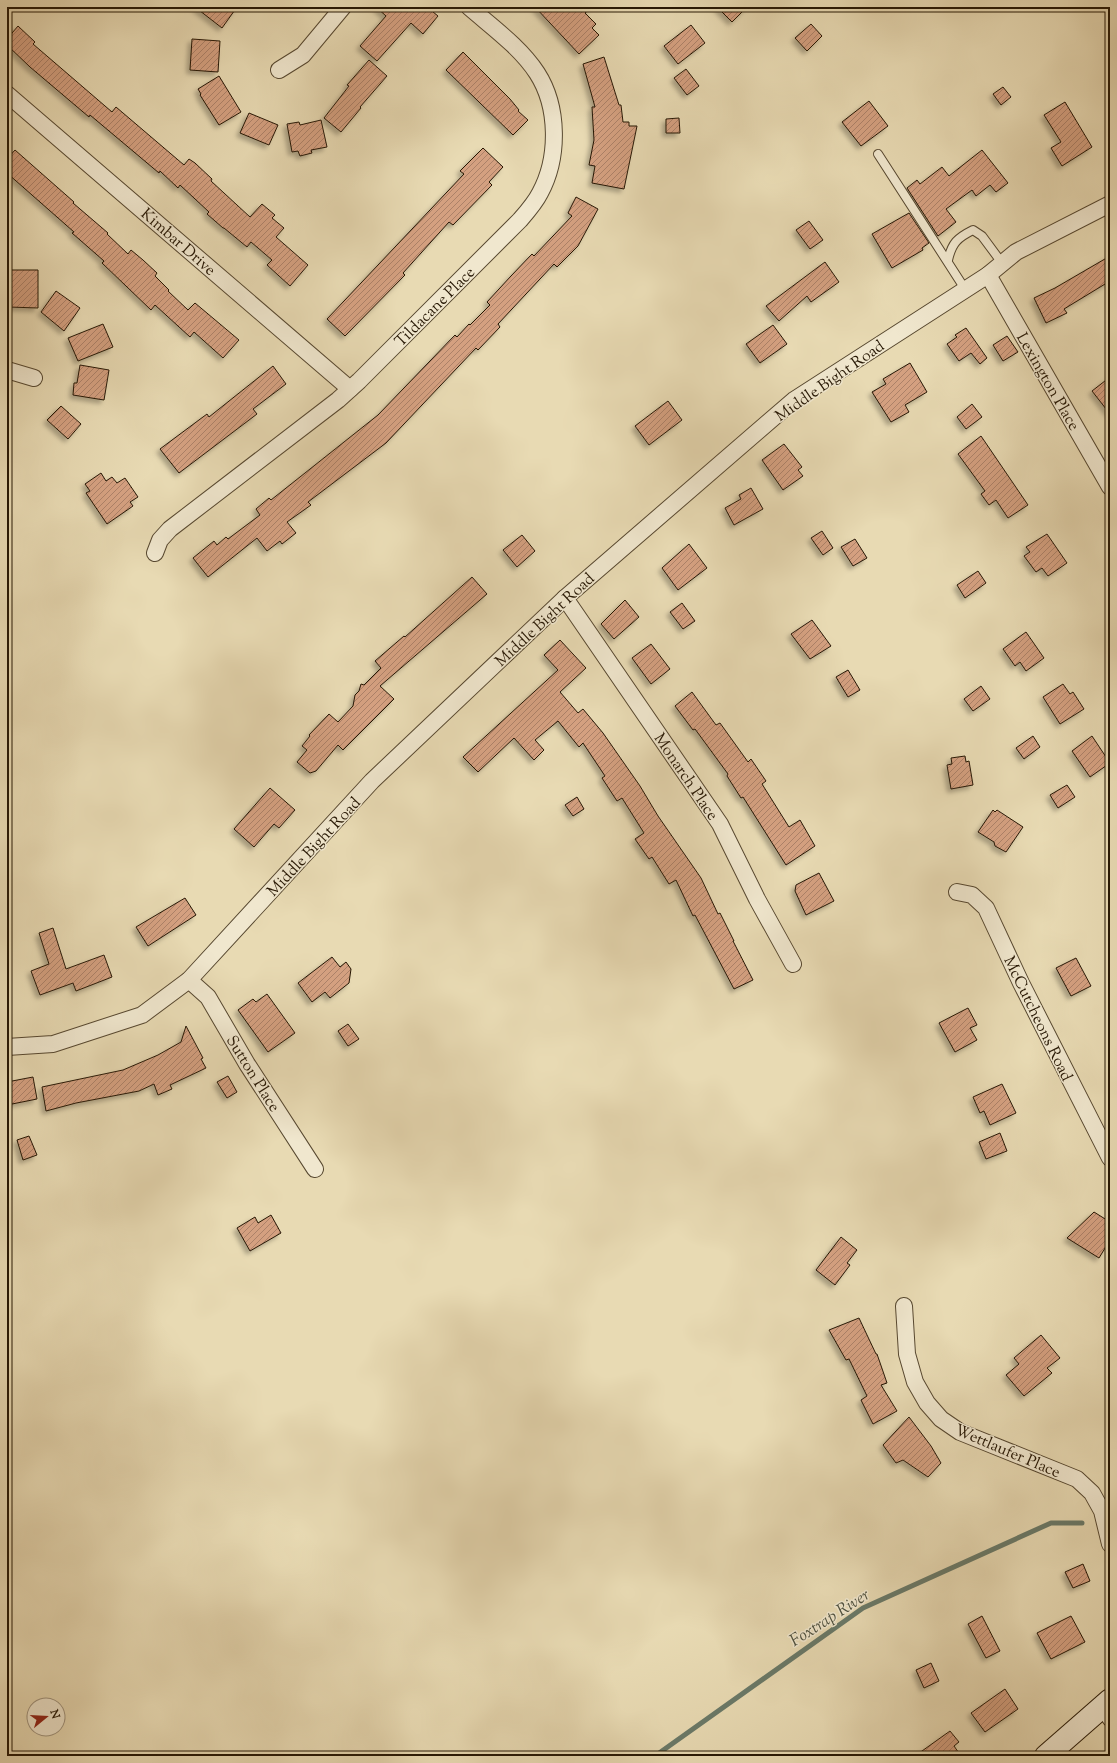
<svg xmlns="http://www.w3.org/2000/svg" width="1117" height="1763" viewBox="0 0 1117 1763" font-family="'Sorts Mill Goudy',serif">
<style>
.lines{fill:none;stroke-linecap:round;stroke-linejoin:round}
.stream{stroke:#6a7a69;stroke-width:5}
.building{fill:url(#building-hatch);stroke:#271805;filter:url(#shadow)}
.lane-casing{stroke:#574830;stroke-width:10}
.street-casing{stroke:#574830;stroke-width:18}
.secondary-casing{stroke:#271805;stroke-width:24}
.lane{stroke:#f0e7ce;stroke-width:8}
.street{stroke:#f0e7ce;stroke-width:16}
.secondary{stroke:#f0e7ce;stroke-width:22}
.labels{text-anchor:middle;stroke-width:3;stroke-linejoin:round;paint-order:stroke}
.street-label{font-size:16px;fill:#271805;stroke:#f0e7ce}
.water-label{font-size:17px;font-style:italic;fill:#4e513f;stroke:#f0e7ce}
</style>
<defs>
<pattern id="building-hatch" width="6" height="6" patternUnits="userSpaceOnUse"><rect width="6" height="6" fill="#d4a080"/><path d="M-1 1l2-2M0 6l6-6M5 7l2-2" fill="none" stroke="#ac8167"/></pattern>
<filter id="shadow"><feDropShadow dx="-3.5" dy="3.5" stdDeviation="2" flood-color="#0004"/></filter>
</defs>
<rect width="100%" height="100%" fill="#e8dab3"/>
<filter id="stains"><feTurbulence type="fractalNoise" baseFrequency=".005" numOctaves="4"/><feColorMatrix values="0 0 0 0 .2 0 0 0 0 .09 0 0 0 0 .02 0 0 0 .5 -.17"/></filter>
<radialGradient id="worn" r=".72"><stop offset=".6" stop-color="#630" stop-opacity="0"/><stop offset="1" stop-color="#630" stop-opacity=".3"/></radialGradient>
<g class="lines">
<!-- stream -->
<polyline class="stream" points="655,1756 863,1608 1051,1523 1082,1523"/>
</g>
<!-- building -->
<g class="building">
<polygon points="195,7 237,7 222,28"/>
<polygon points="376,7 427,7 438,16 423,34 411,23 377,61 360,46 386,16"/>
<polygon points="535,7 592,7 585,13 596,24 592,28 599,35 579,54"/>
<polygon points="717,7 747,7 732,22"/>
<polygon points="811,24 822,36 807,51 795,38"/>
<polygon points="691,25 705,43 678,64 664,46"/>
<polygon points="18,26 35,42 33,44 112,112 116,107 184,165 189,159 195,163 212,179 211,181 250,217 262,204 275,215 272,218 284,228 276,237 308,265 290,286 267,265 272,260 251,242 247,247 224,228 223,228 207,214 209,212 180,185 178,188 160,171 159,173 90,115 89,117 30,67 7,45 7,39"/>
<polygon points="192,39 220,41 218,72 190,70"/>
<polygon points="463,52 510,99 519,110 518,111 528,120 513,135 446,70"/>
<polygon points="604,57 619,105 621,105 623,122 629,122 629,126 637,126 624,189 592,183 595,166 589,165 594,140 592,107 595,107 583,64"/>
<polygon points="369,60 387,76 360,107 361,108 341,132 324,118 349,86 347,85"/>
<polygon points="686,69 699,86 687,95 674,78"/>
<polygon points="219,76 241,112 219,125 200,95 201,94 198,89"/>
<polygon points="1003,87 1011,97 1001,105 993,94"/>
<polygon points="869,101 888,126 861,146 842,122"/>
<polygon points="1065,102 1092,147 1062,166 1051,148 1061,142 1044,115"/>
<polygon points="249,113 278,125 269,145 240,133"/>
<polygon points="679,118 680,133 666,133 666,119"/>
<polygon points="321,120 327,147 311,150 312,153 300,156 298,151 292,152 287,124 299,122 300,125"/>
<polygon points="483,148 503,167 489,182 492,185 453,225 449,222 403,273 405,275 345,336 327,319 464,174 460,171"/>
<polygon points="15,150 74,202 73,203 108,233 107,234 128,254 131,250 143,260 157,273 155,276 169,290 168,291 188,310 195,303 239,340 223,358 194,332 190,337 155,305 151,310 102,263 104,261 72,233 74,232 7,173 7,159"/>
<polygon points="982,150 1008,183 996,192 990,185 976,196 972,190 946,209 956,222 938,236 907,188 917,180 920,184 942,167 949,176"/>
<polygon points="576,197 598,209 578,246 557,267 554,264 498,324 500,327 478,350 476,348 386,443 308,502 311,505 287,522 296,533 282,544 280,541 267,551 257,538 208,577 193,558 214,541 217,545 226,537 228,539 260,515 256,509 269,498 271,500 378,415 455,335 457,337 469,324 470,325 490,305 487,302 511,276 532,254 534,256 572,216 568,213"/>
<polygon points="909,213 929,243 922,248 923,250 892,268 872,234"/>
<polygon points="809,221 823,240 810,249 796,230"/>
<polygon points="1110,256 1110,281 1064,309 1067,313 1046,323 1034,298 1055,288"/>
<polygon points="825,262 839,282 811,302 807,296 779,321 766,306"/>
<polygon points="9,270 38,270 38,308 9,307"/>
<polygon points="56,291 80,308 64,331 41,312"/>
<polygon points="103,324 113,347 78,361 68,338"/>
<polygon points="773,325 787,344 760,363 746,344"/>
<polygon points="966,328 987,358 980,364 971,353 959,361 947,344 957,337 955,335"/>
<polygon points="1007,336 1018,352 1003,361 993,345"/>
<polygon points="910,363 927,392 905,405 909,412 891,422 872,392 886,384 883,379"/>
<polygon points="80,365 109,370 104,400 73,395 74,383 77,383"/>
<polygon points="273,366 286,384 253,409 257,414 179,473 160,449 207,414 209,417"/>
<polygon points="1110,377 1110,414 1092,391"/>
<polygon points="668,401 682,420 649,445 635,426"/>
<polygon points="972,404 982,417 966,429 957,417"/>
<polygon points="61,406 81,424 68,439 47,420"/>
<polygon points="981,436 1028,505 1008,518 996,500 989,505 981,494 985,491 958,454"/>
<polygon points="784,444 802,467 798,470 803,476 783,490 762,460"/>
<polygon points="101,473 106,481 112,477 117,483 125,478 138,497 130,502 133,506 107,524 86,493 90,491 85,484"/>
<polygon points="751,488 763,509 734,525 725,508 741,499 739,495"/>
<polygon points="822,531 833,548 823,555 811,538"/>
<polygon points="1047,534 1067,563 1048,576 1042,568 1036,572 1024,556 1030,552 1026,547"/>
<polygon points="522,535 535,551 517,567 503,550"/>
<polygon points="855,539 867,558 853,566 841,547"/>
<polygon points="689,544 707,568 678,590 662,568"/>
<polygon points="978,571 986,583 965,598 957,585"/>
<polygon points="472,577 487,594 380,686 394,699 343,750 338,745 316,771 310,773 297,762 307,750 302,746 310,736 309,735 329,714 338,722 353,706 355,695 359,691 361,684 364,685 381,668 375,661 404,636 405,637"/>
<polygon points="625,600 639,617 614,639 601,624"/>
<polygon points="682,603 695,621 683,629 670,612"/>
<polygon points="812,620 831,646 810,659 791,634"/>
<polygon points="1026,632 1044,658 1026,671 1020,662 1015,666 1003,649"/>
<polygon points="560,640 586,668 560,692 578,713 583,709 603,733 640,786 658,816 701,878 718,914 720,913 734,941 733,941 753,980 734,989 695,915 693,916 676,880 669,884 652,857 649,859 635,839 644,833 622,798 617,801 602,778 605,776 583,743 579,747 558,721 535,740 544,750 534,760 514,738 478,772 463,757 558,670 544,655"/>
<polygon points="651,644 670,669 651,684 632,658"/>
<polygon points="848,670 860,690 848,697 836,677"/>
<polygon points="1063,684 1070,694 1073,692 1084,709 1060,724 1043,697"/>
<polygon points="981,686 990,699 973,711 964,699"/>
<polygon points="692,692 716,725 720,723 748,762 751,759 766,781 762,784 789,827 800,820 815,846 786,865 743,797 741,798 727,776 728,774 695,729 693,730 675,706"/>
<polygon points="1033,736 1040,747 1024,759 1016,748"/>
<polygon points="1092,736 1110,763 1090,777 1072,751"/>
<polygon points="965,756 966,762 969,761 973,785 951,789 947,765 952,764 951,758"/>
<polygon points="1067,785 1075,797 1058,808 1050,795"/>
<polygon points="270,788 295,810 279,828 274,824 254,847 234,829"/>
<polygon points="577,797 584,809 573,816 565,805"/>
<polygon points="993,810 995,812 997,810 1023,827 1006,852 995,846 994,842 978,832"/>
<polygon points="819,873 834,901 806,915 795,891 796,885"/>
<polygon points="185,898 196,915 148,946 136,927"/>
<polygon points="53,928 66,969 104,955 112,977 76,991 73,983 40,995 31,971 49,964 39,933"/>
<polygon points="332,957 340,967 346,962 351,969 349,983 330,998 325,992 312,1002 298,983"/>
<polygon points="1076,958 1091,986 1071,996 1056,968"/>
<polygon points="267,994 295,1033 268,1052 238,1010 253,999 256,1002"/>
<polygon points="968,1008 977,1025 970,1028 977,1040 955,1052 939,1023"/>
<polygon points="348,1024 359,1039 348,1046 338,1031"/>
<polygon points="186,1026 203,1058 201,1059 206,1068 170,1085 172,1089 158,1095 154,1084 139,1091 76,1103 46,1111 42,1087 123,1070 158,1055 181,1042"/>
<polygon points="228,1076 237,1092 227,1098 217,1082"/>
<polygon points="33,1077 37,1099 7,1105 7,1082"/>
<polygon points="1002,1084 1016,1113 990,1125 984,1111 980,1113 973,1097"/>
<polygon points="1000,1133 1007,1151 986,1159 979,1142"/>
<polygon points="29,1136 37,1155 23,1160 17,1140"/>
<polygon points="1094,1212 1110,1222 1110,1240 1099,1258 1067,1238"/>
<polygon points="271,1215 281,1233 250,1251 237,1228 255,1217 258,1223"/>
<polygon points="841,1237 857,1250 847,1263 850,1265 835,1285 816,1270"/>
<polygon points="859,1318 876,1354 877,1354 887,1383 881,1385 897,1411 873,1424 861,1400 867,1396 849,1359 846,1360 829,1330"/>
<polygon points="1041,1335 1060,1358 1047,1368 1052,1373 1024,1396 1006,1375 1019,1364 1014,1358"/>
<polygon points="909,1417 931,1446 941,1463 928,1477 903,1460 896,1463 883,1445"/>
<polygon points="1083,1564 1090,1581 1073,1588 1065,1572"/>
<polygon points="982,1616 1000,1651 986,1658 968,1624"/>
<polygon points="1071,1616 1085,1642 1051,1659 1037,1633"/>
<polygon points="931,1663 939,1681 924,1688 916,1670"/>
<polygon points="1005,1689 1018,1709 985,1732 971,1713"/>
<polygon points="950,1731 959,1742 954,1746 961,1756 915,1756"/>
</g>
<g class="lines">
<defs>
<g id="lane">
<polyline points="878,154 965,289"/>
<path d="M948,260C952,243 957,238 973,230L982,236L1002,263"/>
</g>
<g id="street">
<polyline points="279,70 303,55 343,7"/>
<polyline points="7,94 350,389"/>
<polyline points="988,275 1110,487"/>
<polyline points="7,370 34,378"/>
<path d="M155,553L160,540L170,529L338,400L359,381L520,220C527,212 535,203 540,193C559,158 559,107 537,73C520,47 492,27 469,7"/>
<polyline points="565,598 720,824 757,899 793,964"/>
<polyline points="957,892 972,895 986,908 1021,983 1110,1158"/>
<polyline points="189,980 208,997 247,1064 315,1169"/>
<polyline points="7,1047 53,1044 142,1015 189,980 372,781 565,598 794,400 988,275 1016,252 1110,204"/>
<polyline points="904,1306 907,1354 915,1382 927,1403 941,1419 960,1432 1077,1479 1092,1493 1102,1511 1110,1544"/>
<polyline points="1104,1705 1110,1718"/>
</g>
<polyline id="secondary" points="1046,1756 1110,1700"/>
</defs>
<!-- lane casing -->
<use href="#lane" class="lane-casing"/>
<!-- street casing -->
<use href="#street" class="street-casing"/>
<!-- secondary casing -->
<use href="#secondary" class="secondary-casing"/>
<!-- lane -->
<use href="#lane" class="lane"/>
<!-- street -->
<use href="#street" class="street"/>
<!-- secondary -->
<use href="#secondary" class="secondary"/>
</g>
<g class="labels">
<!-- street labels -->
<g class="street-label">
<text transform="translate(179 241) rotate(41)" y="6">Kimbar Drive</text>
<text transform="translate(434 306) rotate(-45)" y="6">Tildacane Place</text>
<text transform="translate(829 380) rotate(-35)" y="6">Middle Bight Road</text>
<text transform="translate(1049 381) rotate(60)" y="6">Lexington Place</text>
<text transform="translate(544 619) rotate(-43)" y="6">Middle Bight Road</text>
<text transform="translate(687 776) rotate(56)" y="6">Monarch Place</text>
<text transform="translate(313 846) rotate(-47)" y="6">Middle Bight Road</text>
<text transform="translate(1039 1018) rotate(64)" y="6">McCutcheons Road</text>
<text transform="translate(254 1073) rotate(58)" y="6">Sutton Place</text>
<text transform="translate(1008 1450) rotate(23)" y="6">Wettlaufer Place</text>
</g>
<!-- water labels -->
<g class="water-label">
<text transform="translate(829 1617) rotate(-33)" y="6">Foxtrap River</text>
</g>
</g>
<!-- margin -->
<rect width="1117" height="1763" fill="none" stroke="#e8dab3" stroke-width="24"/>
<rect x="8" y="8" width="1101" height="1747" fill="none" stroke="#271805" stroke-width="2"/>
<rect x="12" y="12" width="1093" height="1739" fill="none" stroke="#271805"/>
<!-- north arrow -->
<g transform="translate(46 1717) rotate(72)"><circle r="19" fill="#f0e7ce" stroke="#a0947e"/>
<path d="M0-3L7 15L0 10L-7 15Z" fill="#8f2418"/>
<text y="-6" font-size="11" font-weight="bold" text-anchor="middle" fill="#271805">N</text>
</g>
<rect width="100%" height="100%" filter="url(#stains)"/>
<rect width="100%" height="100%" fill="url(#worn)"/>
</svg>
